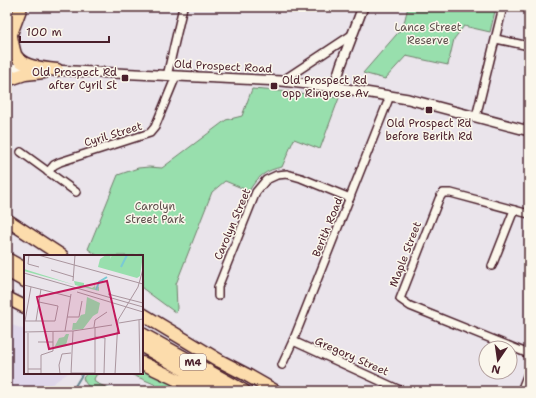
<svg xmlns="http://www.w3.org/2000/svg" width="536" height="398" viewBox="0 0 536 398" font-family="'Shantell Sans',sans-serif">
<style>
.built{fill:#dfd6ea}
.green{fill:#98dfad;stroke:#717f6c}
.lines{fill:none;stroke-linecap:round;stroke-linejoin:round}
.stream{stroke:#678690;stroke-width:2}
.street-casing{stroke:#4a1f2b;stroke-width:10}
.secondary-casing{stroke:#4a1f2b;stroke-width:12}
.highway-casing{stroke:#4a1f2b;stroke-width:15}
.street{stroke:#fbf7ec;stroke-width:7}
.secondary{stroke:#fbf7ec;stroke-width:9}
.highway{stroke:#fcdcac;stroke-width:12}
.poi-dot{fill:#4a1f2b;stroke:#fbf7ec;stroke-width:1.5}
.labels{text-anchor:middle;stroke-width:3;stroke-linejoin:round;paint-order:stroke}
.shield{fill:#fbf7ec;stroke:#7f6065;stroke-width:1}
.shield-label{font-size:10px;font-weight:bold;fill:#4a1f2b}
.park-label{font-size:11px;fill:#5e4f4c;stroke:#fbf7ec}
.street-label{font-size:11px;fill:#4a1f2b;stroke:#fbf7ec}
.poi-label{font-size:11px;fill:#4a1f2b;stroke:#fbf7ec;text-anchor:end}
.inset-river{fill:none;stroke:#7acad4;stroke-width:2}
.inset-road{fill:none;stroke:#aa959e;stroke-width:1}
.view{fill:#c2185b;fill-opacity:0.15;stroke:#c2185b;stroke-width:2}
.inset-edge{fill:none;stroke:#4a1f2b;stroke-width:2}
</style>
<rect width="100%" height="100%" fill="#eae4eb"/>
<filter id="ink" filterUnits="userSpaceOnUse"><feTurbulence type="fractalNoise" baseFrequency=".025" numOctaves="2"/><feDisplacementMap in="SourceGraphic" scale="8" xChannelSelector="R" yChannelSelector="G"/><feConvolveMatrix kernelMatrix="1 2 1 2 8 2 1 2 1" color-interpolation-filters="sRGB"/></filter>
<g filter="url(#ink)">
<!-- built -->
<polygon class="built" points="7,323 25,330 25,373 68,373 42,391 7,391"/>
<!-- green -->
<g class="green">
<polygon points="408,7 496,7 490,32 464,26 454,39 448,65 406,56 385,79 363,73 403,27"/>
<path d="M252,89L291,92L339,98L320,149L294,139L282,167C266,170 257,177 249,191L225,181L212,192L176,284L177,309L176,313L142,288V256H98L88,249L118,175L138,168L149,167L162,168L226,120L242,116Z"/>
<polygon points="142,369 188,391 161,391 154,384 128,373 142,373"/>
<path d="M87,373H101L96,375L94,379L96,383L115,391C101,391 89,393 83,378Z"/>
</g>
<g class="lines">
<!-- stream -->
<g class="stream">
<polyline points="140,256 141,254"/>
<polyline points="72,391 83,373"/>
</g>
<defs>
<g id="street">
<polyline points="496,39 529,46"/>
<polyline points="167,76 183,7"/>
<polyline points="282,81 353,34"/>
<polyline points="476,117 503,7"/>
<polyline points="21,152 76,192"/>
<polyline points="48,172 54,165 60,162 150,133 155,127 176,76"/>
<polyline points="529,214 451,193 443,193 439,199 400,299 410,306 529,354"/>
<polyline points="492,266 514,210"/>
<polyline points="218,296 218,287 256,192 266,180 277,175 287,174 301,178 350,198"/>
<polyline points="293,341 402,391"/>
<polyline points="282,365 293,341 390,96"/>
<polyline points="521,391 529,371"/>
</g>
<g id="secondary">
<polyline points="7,68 34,69"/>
<polyline points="52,70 282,81 334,87 408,99 529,131"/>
<polyline points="334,87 341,65 363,7"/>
</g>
<g id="highway">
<path d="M11,36C12,41 13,48 15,54C21,68 44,68 57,70"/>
<polyline points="8,42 21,7"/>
<polyline points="7,80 25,74 44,72"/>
<polyline points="7,220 62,256"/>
<polyline points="7,259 25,269"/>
<polyline points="7,271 25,281"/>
<polyline points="7,298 25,307"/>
<polyline points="142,314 220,361 247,375 275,391"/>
<polyline points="142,334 244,391"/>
<polyline points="142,346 222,391"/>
<polyline points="142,363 178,380 207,387"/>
</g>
</defs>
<!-- street casing -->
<use href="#street" class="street-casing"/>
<!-- secondary casing -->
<use href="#secondary" class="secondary-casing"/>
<!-- highway casing -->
<use href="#highway" class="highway-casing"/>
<!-- street -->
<use href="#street" class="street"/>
<!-- secondary -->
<use href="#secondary" class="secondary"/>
<!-- highway -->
<use href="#highway" class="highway"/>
</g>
</g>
<!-- markers -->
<g class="poi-dot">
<rect x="121" y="74" width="8" height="8" rx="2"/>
<rect x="270" y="82" width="8" height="8" rx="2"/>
<rect x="425" y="106" width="8" height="8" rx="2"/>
</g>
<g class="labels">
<!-- shield labels -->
<rect class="shield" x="180" y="354" width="26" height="16" rx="3"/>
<g class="shield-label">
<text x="193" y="366">M4</text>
</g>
<!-- park labels -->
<g class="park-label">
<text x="428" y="31">Lance Street<tspan x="428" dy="13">Reserve</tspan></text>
<text x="155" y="210">Carolyn<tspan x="155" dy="13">Street Park</tspan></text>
</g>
<!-- street labels -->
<g class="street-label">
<text transform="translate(223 66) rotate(3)" y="4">Old Prospect Road</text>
<text transform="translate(113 134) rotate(-17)" y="4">Cyril Street</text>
<text transform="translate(232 224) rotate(-67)" y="4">Carolyn Street</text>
<text transform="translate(327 227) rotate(-68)" y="4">Berith Road</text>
<text transform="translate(405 254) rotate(-69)" y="4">Maple Street</text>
<text transform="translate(352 356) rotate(24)" y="4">Gregory Street</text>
</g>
<!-- poi labels -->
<g class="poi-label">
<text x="117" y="76">Old Prospect Rd<tspan x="117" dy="13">after Cyril St</tspan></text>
<text x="282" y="84" text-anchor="start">Old Prospect Rd<tspan x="282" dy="13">opp Ringrose Av</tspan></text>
<text x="429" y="127" text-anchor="middle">Old Prospect Rd<tspan x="429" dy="13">before Berith Rd</tspan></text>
</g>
</g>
<!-- overview -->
<g transform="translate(24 255)">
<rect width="119" height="119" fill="#eae4eb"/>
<path d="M82,0H87L86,4L88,0H119L116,21L113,23L74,12L76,4ZM0,14L51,30L50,26L60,28V30L68,33L71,31L68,29L71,30L72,35L75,31V36L51,30L0,16ZM63,42L76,48L74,58L69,61L59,74L48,75L49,68H52L57,60L61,59ZM42,79H45L42,90L30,93L35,83L40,82Z" fill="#98dfad"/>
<path class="inset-river" d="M97,12L103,0M72,35L75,27L83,22"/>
<path class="inset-road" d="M5,0L4,9L15,12M14,0L119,29M27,15L50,22M0,18L119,52M49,26L51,0M0,30L47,42M53,37L119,57M84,39L119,48M43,62H55L58,46M115,65L116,119M0,66H31L34,51L15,47M1,66L7,32M12,66L17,34M95,68L119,64M70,72L71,65L83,57M41,76L47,39M0,77L49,76L88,70M4,78V119M71,82L81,83L80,119M14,87H29M4,114H17M47,118H71M17,119V100L29,96V77M36,119L35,110L38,99L47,98M47,119L49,76M71,119V73M91,119L94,65L114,32L119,14"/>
<path class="view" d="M83,26L95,78L25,94L13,42Z"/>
<rect width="119" height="119" class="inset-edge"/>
</g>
<!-- margin -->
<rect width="536" height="398" fill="none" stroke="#fbf7ec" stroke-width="24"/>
<rect x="12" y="12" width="512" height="374" fill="none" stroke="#4a1f2b" stroke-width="1.5" filter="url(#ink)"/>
<!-- north arrow -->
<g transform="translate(498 360) rotate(193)"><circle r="19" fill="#fbf7ec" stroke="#b4a19f"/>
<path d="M0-3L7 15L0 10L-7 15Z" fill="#4a1f2b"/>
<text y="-6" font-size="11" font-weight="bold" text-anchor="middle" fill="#4a1f2b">N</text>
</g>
<!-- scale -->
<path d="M20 36v6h89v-6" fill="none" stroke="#4a1f2b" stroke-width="2"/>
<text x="26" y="36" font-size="12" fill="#4a1f2b" stroke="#fbf7ec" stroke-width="3" paint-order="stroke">100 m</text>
</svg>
